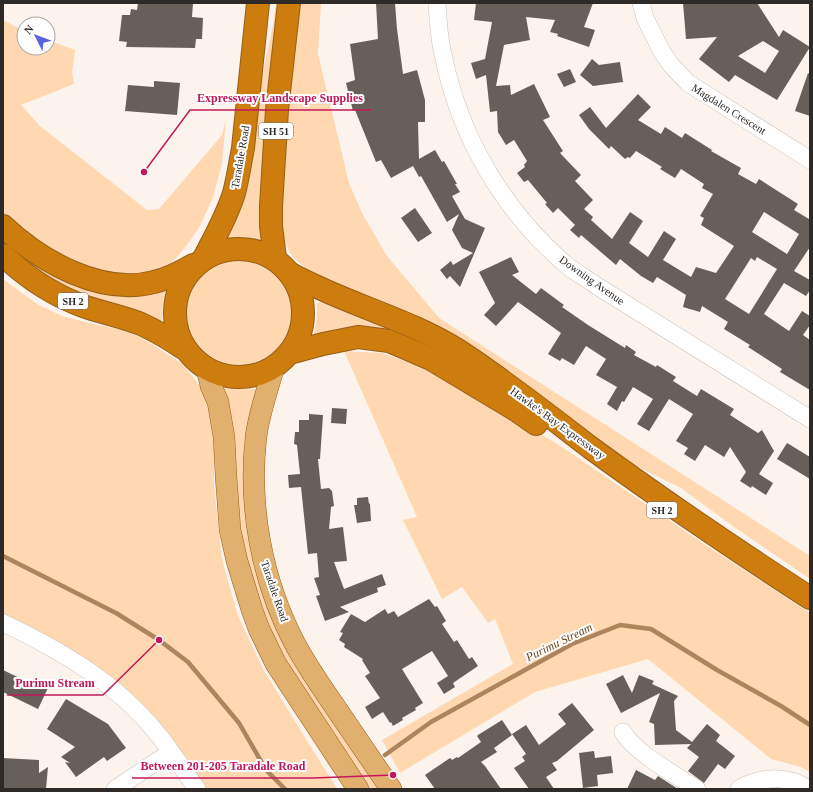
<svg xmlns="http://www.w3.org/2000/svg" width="813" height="792" viewBox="0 0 813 792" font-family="'Times New Roman',serif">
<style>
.green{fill:#ffd7b1}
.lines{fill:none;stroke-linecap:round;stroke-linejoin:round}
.stream{stroke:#ad845c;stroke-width:4.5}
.building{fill:#67605a;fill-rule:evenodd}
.minor-casing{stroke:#c9c1ba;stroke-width:18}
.major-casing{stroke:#955f17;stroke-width:22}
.highway-casing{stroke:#955f17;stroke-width:24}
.minor{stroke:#fff;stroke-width:17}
.major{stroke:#e1b06e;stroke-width:21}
.highway{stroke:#cd7c0e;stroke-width:22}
.labels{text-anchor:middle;stroke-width:4;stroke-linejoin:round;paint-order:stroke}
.shield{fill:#fff;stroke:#6c6a68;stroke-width:1}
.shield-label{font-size:10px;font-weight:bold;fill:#2d2a27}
.street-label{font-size:11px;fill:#2d2a27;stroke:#fff}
.water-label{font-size:12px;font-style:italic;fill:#6d471d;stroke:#fff}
.leader{fill:none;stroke:#c2185b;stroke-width:1.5}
.callout-dot{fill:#c2185b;stroke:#fff;stroke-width:1.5}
.callout-label{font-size:12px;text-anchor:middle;font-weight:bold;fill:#c2185b;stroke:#fff;stroke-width:4;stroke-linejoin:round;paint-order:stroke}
</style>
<rect width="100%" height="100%" fill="#fcf4ec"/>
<!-- green -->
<g class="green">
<polygon points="276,3 281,3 264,242 240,238 227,239 239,212 254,145 262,78 273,25"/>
<path d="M297,3H321L318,54L349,183L362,213L387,256L439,318L810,556V579L737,529L681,488L634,465L462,343L327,281C316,274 303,268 294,258C284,247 279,222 280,207C280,200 282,193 283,186Z"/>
<polygon points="3,20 24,31 24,48 48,48 48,40 75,50 72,72 74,84 21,105 40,126 147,210 159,209 222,135 226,119 222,163 213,197 200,226 189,242 178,256 166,267 143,274 103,276 70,261 43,245 3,214"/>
<polygon points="3,235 125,295 149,294 168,286 163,299 162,323 75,293 23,262 3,243"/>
<circle cx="239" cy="312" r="53"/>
<polygon points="3,279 37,304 62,316 89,323 128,331 150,343 181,363 190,373 199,385 206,400 212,417 214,441 214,486 222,560 238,616 264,671 337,789 200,789 155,727 3,617"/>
<polygon points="321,301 364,317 431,345 313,338 317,317 317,304"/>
<polygon points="344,351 382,353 419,366 470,392 562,447 701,542 810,613 810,772 801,767 771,759 648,659 535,692 400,773 382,740 513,664 495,619 488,623 462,587 442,599 403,520 417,517"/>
<path d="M223,388C234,389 245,388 256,389L257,392L250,540L380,789H369L298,684L264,620L242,546Z"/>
</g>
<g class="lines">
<!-- stream -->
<g class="stream">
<polyline points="3,556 116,613 159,640 188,662 239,723 266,770 285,789"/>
<polyline points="385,755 431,722 572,644 620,625 651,629 717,670 781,706 810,725"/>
</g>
</g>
<!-- building -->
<g class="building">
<polygon points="138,3 193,3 192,17 203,18 202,39 196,39 195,48 126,47 127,42 119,41 122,15 130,15 131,9 137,10"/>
<polygon points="376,3 395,3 397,29 403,74 417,70 425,100 425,122 418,122 419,159 435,150 442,162 444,161 457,184 455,184 460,192 452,196 465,219 485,228 460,287 450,276 447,279 440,270 451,261 453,265 473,253 462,248 452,230 459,214 447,222 421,176 419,177 413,166 391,178 381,160 376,162 355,110 353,111 346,83 355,80 350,44 378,39"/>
<path d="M476,3H593L584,27L595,30L589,47L557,36L558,34L550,32L555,20L526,17L530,40L504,45L496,86L510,85L511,95L534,84L550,117L543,120L561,148L563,151L560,153L581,175L575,181L593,200L584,209L593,217L591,220L612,239L630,212L643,221L629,243L648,257L664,231L676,239L663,260L691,277L696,267L716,273L734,246L701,225L704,218L700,216L713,194L702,188L704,184L681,169L675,178L660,169L662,167L636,151L630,158L628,157L625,159L611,146L609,149L589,129L579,115L590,107L606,128L638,94L651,107L638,120L661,134L665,127L682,138L685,133L712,150L711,151L741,168L738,174L756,184L759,179L798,204L794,210L809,219L810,218V247L794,271L810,280V290L806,296L784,283L764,314L789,331L802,311L810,316V325L803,335L810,340V390L780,372L782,369L748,347L750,345L724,329L728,322L702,306L700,312L683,307L686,295L657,277L653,283L641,276L620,259L616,265L581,235L579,238L570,230L575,225L558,208L553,213L545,204L547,203L528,180L524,182L517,173L525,167L524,165L527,161L514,140L506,145L498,132L497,111L490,112L486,75L476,79L471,63L485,59L492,22L474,20ZM764,212L799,234L787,254L752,232ZM757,257L777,269L749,314L725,299L751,258L755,261Z"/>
<path d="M683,3H757L779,37L783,30L810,47L777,100L735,75L729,82L699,59L717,37L686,39ZM763,41L779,51L765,73L738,56Z"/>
<polygon points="592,59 599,65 620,62 623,82 593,86 580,75"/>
<polygon points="570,69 576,82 564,87 557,74"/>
<polygon points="808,73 810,74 810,116 795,111"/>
<polygon points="154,81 180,83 177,115 125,111 128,85 154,87"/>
<polygon points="415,208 432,233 418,242 401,218"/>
<polygon points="511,257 519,272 512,275 536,294 541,288 564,305 562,307 588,325 625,348 626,345 636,352 634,355 656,367 657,365 676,377 673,381 697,396 701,389 734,409 730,415 758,433 762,430 774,451 759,474 773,483 766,495 752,486 751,488 740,481 746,472 730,447 724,457 705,445 695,461 684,454 688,448 676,441 693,414 669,399 649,431 637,424 653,399 633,387 624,402 622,401 617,411 607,404 617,387 596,375 606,359 586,346 574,365 562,358 560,361 548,354 561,333 518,302 496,326 484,315 495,303 479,272"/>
<polygon points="332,408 347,409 346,424 331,423"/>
<polygon points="309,414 323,415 320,459 318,459 321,489 329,488 332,491 334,506 331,507 329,529 343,527 347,561 334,562 344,589 382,574 386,585 377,588 378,592 340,607 349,612 325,621 316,596 320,595 314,578 319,577 317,553 308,554 301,487 289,488 288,475 300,474 297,445 294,444 295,432 299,432 299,420 309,420"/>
<polygon points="787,443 810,457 810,479 777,459"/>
<polygon points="368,497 369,504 370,503 371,521 357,523 354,505 357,505 357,498"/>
<polygon points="429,599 435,607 437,606 446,621 442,624 454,642 457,640 469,659 472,657 478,666 453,683 455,687 444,694 437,683 448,676 432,651 402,669 423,703 415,708 416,710 402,718 403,720 393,726 391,722 390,723 383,712 372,719 365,707 380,698 365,676 370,673 362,660 363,659 344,647 345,644 339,640 343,633 340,632 351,614 365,622 385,609 388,614 394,611 398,617"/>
<polygon points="3,670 30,683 31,680 48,688 38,709 3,692"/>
<polygon points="623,675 632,693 639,675 654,681 652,684 678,696 674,701 676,730 692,742 707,724 720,735 716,741 735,756 725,769 718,764 704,783 688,771 699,757 687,748 691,744 655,745 654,724 649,722 660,693 621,713 606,684"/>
<polygon points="66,699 108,724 126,748 107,761 104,757 76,777 65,762 70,763 61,757 75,747 47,729"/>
<polygon points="572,703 594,730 557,761 552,763 557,770 546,777 554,789 529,789 514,768 525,761 522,757 526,754 512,734 526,725 539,745 566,724 558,714"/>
<polygon points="502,720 512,735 494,748 497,752 481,762 485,766 501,789 435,789 425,775 450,758 452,760 457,757 458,758 481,742 477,736 478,735"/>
<polygon points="594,751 595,758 611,756 613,773 597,775 598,786 583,788 579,753"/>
<polygon points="3,758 39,760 39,773 48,767 46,789 3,789"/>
<polygon points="636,770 655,780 658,776 678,789 627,789"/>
</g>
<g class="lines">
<defs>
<g id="minor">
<path d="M437,3C438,20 439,38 443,54C459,135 502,209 564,263C574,272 586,278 597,286L810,419"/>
<polyline points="641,3 645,18 662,52 671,65 688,83 810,160"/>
<path d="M3,623C60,650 115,682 156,732C171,750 183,770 197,789"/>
<path d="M623,732C635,753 676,775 697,789"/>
<polyline points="115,789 171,752"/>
<path d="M739,789C753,780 775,776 791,781C797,782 803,786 808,789"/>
</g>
<g id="major">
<path d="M274,366C268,389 259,413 256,437C248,507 262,580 294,642C305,663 318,682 331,701C351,730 371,760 391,789"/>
<polyline points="207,368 211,386 218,402 224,437 226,476 230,530 237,561 252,610 259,629 276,664 358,789"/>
</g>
<g id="highway">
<path d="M3,226C40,261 101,296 154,282C168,279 181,272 193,265"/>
<circle cx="239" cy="313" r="64"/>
<path d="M3,255C26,277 53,295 83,306C102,313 122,316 141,324C156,331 170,339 183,348"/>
<path d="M204,258C215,237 227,216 234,193C238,178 240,163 243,148L258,3"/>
<polyline points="275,258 271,226 271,206 277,110 289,3"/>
<path d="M291,274C345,304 407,318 459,351C505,381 548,415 591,448C662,500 736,550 810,598"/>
<polyline points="290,353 323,344 358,337 389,341 431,359 516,410 536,424"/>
</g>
</defs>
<!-- minor casing -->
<use href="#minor" class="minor-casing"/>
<!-- major casing -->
<use href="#major" class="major-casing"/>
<!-- highway casing -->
<use href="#highway" class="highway-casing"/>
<!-- minor -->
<use href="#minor" class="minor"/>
<!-- major -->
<use href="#major" class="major"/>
<!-- highway -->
<use href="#highway" class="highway"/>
</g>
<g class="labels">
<!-- shield labels -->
<g class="shield">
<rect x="259" y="123" width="34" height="16" rx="3"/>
<rect x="58" y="293" width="30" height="16" rx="3"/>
<rect x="647" y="502" width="30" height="16" rx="3"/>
</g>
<g class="shield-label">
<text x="276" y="135">SH 51</text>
<text x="73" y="305">SH 2</text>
<text x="662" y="514">SH 2</text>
</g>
<!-- street labels -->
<g class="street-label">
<text transform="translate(729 109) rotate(32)" y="4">Magdalen Crescent</text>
<text transform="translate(240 157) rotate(-80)" y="4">Taradale Road</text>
<text transform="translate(592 280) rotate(35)" y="4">Downing Avenue</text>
<text transform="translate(558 423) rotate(36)" y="4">Hawke's Bay Expressway</text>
<text transform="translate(275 591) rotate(71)" y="4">Taradale Road</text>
</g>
<!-- water labels -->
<g class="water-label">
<text transform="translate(559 642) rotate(-26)" y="4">Purimu Stream</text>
</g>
</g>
<!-- callouts -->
<path class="leader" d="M144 172L190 110H371M159 640L103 695H7M393 775L313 778H132"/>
<g class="callout-dot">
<circle cx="144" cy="172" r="4"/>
<circle cx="159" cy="640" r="4"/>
<circle cx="393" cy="775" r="4"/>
</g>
<g class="callout-label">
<text x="280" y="102">Expressway Landscape Supplies</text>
<text x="55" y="687">Purimu Stream</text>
<text x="223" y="770">Between 201-205 Taradale Road</text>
</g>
<!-- border -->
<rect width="813" height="792" fill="none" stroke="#2d2a27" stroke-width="8"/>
<!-- north arrow -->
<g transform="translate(36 36) rotate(312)"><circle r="19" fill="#ffffff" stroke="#abaaa9"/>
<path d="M0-3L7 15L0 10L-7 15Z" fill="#5963db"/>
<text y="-6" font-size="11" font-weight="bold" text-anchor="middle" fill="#2d2a27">N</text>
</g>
</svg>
